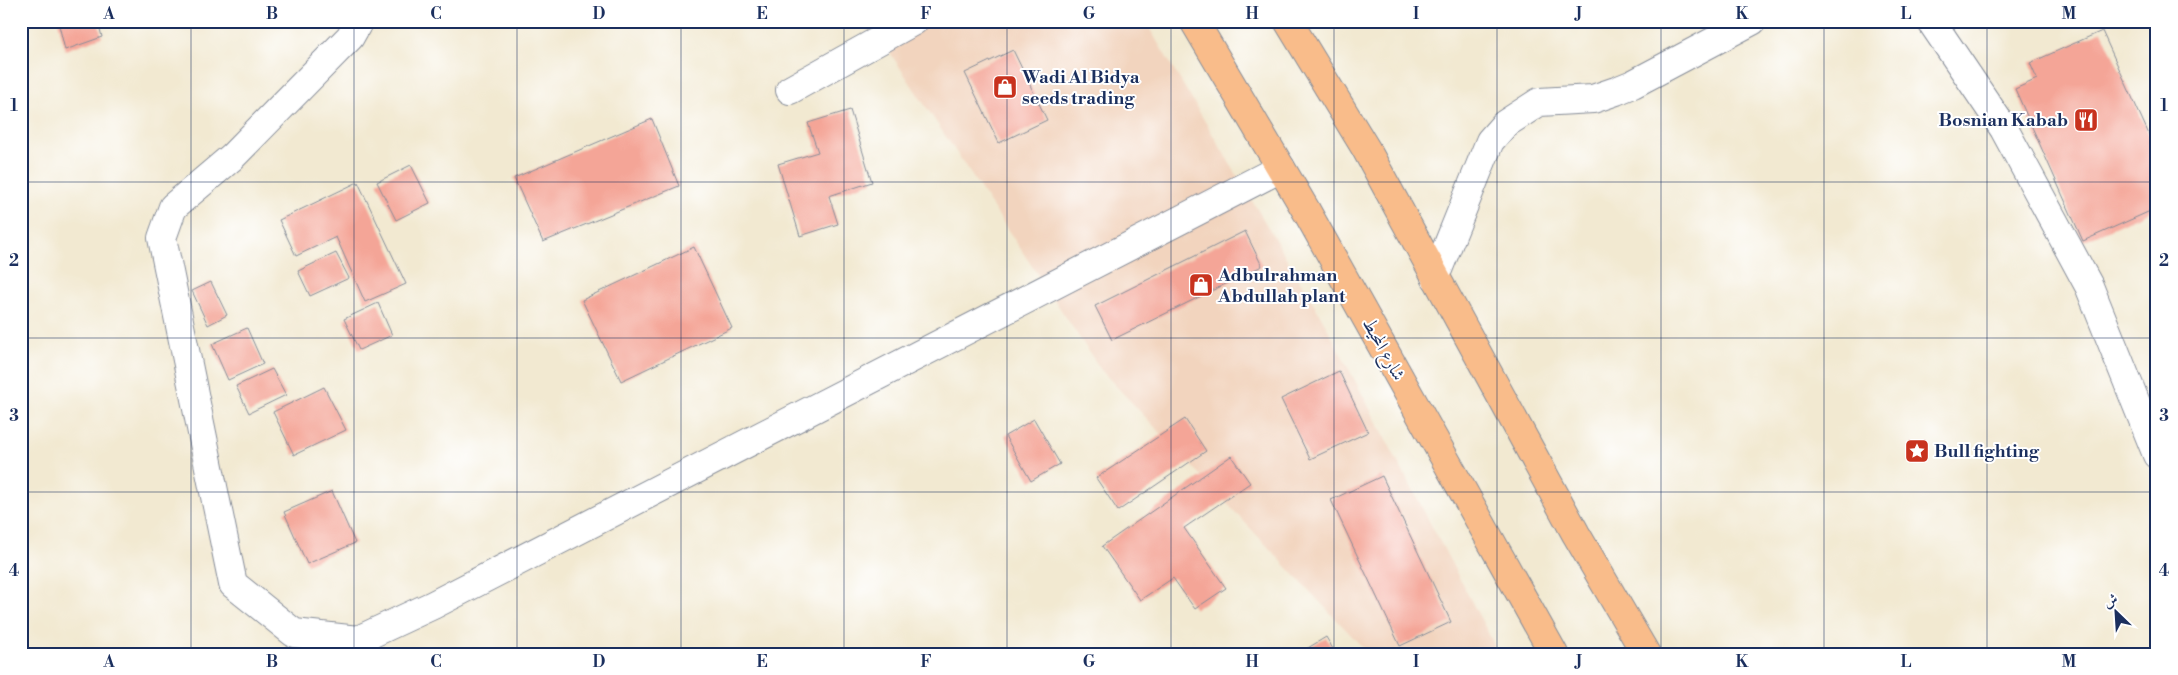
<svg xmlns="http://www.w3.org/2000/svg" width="2178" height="675" viewBox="0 0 2178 675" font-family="'Libre Bodoni',Amiri,serif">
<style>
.built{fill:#f2d4be}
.building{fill:#f4a597}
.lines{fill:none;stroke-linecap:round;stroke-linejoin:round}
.minor-casing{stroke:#868c98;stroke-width:30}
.highway-casing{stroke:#868c98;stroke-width:30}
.minor{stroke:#fff;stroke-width:28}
.highway{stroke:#f9bc8a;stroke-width:28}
.grid{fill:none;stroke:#1b2f5e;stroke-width:1;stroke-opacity:0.55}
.labels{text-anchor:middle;stroke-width:4;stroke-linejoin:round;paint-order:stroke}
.poi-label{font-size:18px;font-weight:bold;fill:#1b2f5e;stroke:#fff;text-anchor:start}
.street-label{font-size:18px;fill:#1b2f5e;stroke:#fff}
.neatline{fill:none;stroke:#1b2f5e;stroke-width:2}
.grid-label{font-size:16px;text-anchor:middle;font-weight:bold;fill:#1b2f5e}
</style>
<rect width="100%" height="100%" fill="#fff"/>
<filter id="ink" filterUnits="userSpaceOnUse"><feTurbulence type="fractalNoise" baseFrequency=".02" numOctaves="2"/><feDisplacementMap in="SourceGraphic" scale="10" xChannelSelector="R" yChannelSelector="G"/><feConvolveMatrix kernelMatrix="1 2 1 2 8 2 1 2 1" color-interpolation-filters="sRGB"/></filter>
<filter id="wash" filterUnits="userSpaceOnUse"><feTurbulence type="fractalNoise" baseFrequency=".0096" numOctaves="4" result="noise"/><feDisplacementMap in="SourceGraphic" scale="20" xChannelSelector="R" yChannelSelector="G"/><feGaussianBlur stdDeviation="1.12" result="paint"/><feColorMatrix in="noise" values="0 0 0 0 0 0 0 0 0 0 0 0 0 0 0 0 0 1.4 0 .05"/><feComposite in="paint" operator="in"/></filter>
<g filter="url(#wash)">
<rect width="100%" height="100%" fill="#f2e9d1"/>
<!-- built -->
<polygon class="built" points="869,21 1145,21 1322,318 1495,646 1479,654 1369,654 1101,370"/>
<g id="blocks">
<!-- building -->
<g class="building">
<polygon points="58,21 98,21 102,37 65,50"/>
<polygon points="2102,31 2157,152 2157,208 2083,241 2015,89 2037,79 2030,63"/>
<polygon points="1013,50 1047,120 999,143 965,73"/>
<polygon points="850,110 872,182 829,196 838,224 800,236 778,164 818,152 808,123"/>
<polygon points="652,119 679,186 543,242 514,178"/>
<polygon points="411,165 430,203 396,220 377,182"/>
<polygon points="358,182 406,284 365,302 336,237 296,256 279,220"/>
<polygon points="1245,231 1262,266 1112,340 1095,306"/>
<polygon points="694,247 732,328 621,381 582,300"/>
<polygon points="336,253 349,278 310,296 298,271"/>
<polygon points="211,282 227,315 208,325 192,291"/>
<polygon points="378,303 392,335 359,350 344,319"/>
<polygon points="247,328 263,364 228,380 212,344"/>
<polygon points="272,369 286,395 249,413 236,386"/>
<polygon points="1339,371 1368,432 1310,459 1281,399"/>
<polygon points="324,387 346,430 294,455 273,412"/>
<polygon points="1034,419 1060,464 1031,481 1005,436"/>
<polygon points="1185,419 1206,451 1118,511 1096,478"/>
<polygon points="1231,456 1250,483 1184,528 1226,588 1195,609 1173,578 1140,600 1102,546"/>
<polygon points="1382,476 1451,622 1400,646 1331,500"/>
<polygon points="332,491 355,543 307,564 284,512"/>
<polygon points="1326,637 1336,654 1298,654"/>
</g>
</g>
</g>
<g filter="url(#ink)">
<use href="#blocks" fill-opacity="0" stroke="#868c98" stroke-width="1"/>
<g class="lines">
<defs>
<g id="minor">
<polyline points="359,21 350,37 232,157 173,207 162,238 233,584 294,633 358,640 433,605 1281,168"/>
<polyline points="1931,21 2004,129 2089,286 2157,455"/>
<polyline points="790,90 914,21"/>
<polyline points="1435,277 1490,141 1505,124 1539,102 1593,99 1616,91 1633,84 1752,21"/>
</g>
<g id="highway">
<polyline points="1194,21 1307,212 1554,654"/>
<polyline points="1288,21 1366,149 1576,534 1646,654"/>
</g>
</defs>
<!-- minor casing -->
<use href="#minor" class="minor-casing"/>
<!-- highway casing -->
<use href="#highway" class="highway-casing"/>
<!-- minor -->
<use href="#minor" class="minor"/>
<!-- highway -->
<use href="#highway" class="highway"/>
</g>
</g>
<!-- grid -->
<path class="grid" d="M191,21V654M354,21V654M517,21V654M681,21V654M844,21V654M1007,21V654M1171,21V654M1334,21V654M1497,21V654M1661,21V654M1824,21V654M1987,21V654M21,182H2157M21,338H2157M21,492H2157"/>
<!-- icons -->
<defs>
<symbol id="shop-square" viewBox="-11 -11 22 22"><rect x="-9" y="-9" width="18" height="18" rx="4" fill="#c8321e" stroke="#fff"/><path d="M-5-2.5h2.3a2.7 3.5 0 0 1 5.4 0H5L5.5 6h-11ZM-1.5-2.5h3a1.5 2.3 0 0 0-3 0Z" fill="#fff"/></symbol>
<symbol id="restaurant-square" viewBox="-11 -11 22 22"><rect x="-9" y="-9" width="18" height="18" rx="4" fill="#c8321e" stroke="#fff"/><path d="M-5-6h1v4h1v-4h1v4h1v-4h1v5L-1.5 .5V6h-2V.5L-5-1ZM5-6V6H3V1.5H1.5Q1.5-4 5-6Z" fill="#fff"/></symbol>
<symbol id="sight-square" viewBox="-11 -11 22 22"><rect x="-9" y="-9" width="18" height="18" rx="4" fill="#c8321e" stroke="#fff"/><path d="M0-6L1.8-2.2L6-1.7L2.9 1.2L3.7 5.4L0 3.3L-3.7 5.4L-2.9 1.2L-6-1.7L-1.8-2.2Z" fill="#fff"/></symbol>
</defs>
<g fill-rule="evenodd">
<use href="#shop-square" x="991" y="73" width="28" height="28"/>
<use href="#restaurant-square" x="2072" y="106" width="28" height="28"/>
<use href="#shop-square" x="1187" y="271" width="28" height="28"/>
<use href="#sight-square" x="1903" y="437" width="28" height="28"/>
</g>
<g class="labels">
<!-- poi labels -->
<g class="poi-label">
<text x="1022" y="83">Wadi Al Bidya<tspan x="1022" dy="21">seeds trading</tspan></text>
<text x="2068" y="126" text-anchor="end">Bosnian Kabab</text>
<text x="1218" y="281">Adbulrahman<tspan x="1218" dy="21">Abdullah plant</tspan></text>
<text x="1934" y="457">Bull fighting</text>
</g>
<!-- street labels -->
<g class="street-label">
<text transform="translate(1384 349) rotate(61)" y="6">شارع المحيط</text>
</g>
</g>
<!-- margin -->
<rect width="2178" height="675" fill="none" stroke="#fff" stroke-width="55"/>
<!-- north arrow -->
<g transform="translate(2116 612) rotate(335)" stroke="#ffffff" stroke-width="4" paint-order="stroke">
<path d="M0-4L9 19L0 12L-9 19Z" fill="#1b2f5e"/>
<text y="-8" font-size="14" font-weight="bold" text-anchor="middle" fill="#1b2f5e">ش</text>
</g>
<rect x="28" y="28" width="2122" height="620" class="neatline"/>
<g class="grid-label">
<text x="109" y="19">A</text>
<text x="272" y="19">B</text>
<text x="436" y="19">C</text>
<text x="599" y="19">D</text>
<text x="762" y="19">E</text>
<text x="926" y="19">F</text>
<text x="1089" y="19">G</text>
<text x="1252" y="19">H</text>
<text x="1416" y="19">I</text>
<text x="1579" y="19">J</text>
<text x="1742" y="19">K</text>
<text x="1906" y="19">L</text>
<text x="2069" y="19">M</text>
<text x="14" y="111">1</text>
<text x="2164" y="111">1</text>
<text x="14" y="266">2</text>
<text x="2164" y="266">2</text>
<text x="14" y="421">3</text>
<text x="2164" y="421">3</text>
<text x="14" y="576">4</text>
<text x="2164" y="576">4</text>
<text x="109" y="667">A</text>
<text x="272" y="667">B</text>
<text x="436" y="667">C</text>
<text x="599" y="667">D</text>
<text x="762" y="667">E</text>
<text x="926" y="667">F</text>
<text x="1089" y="667">G</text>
<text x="1252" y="667">H</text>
<text x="1416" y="667">I</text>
<text x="1579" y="667">J</text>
<text x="1742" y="667">K</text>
<text x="1906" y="667">L</text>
<text x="2069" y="667">M</text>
</g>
</svg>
